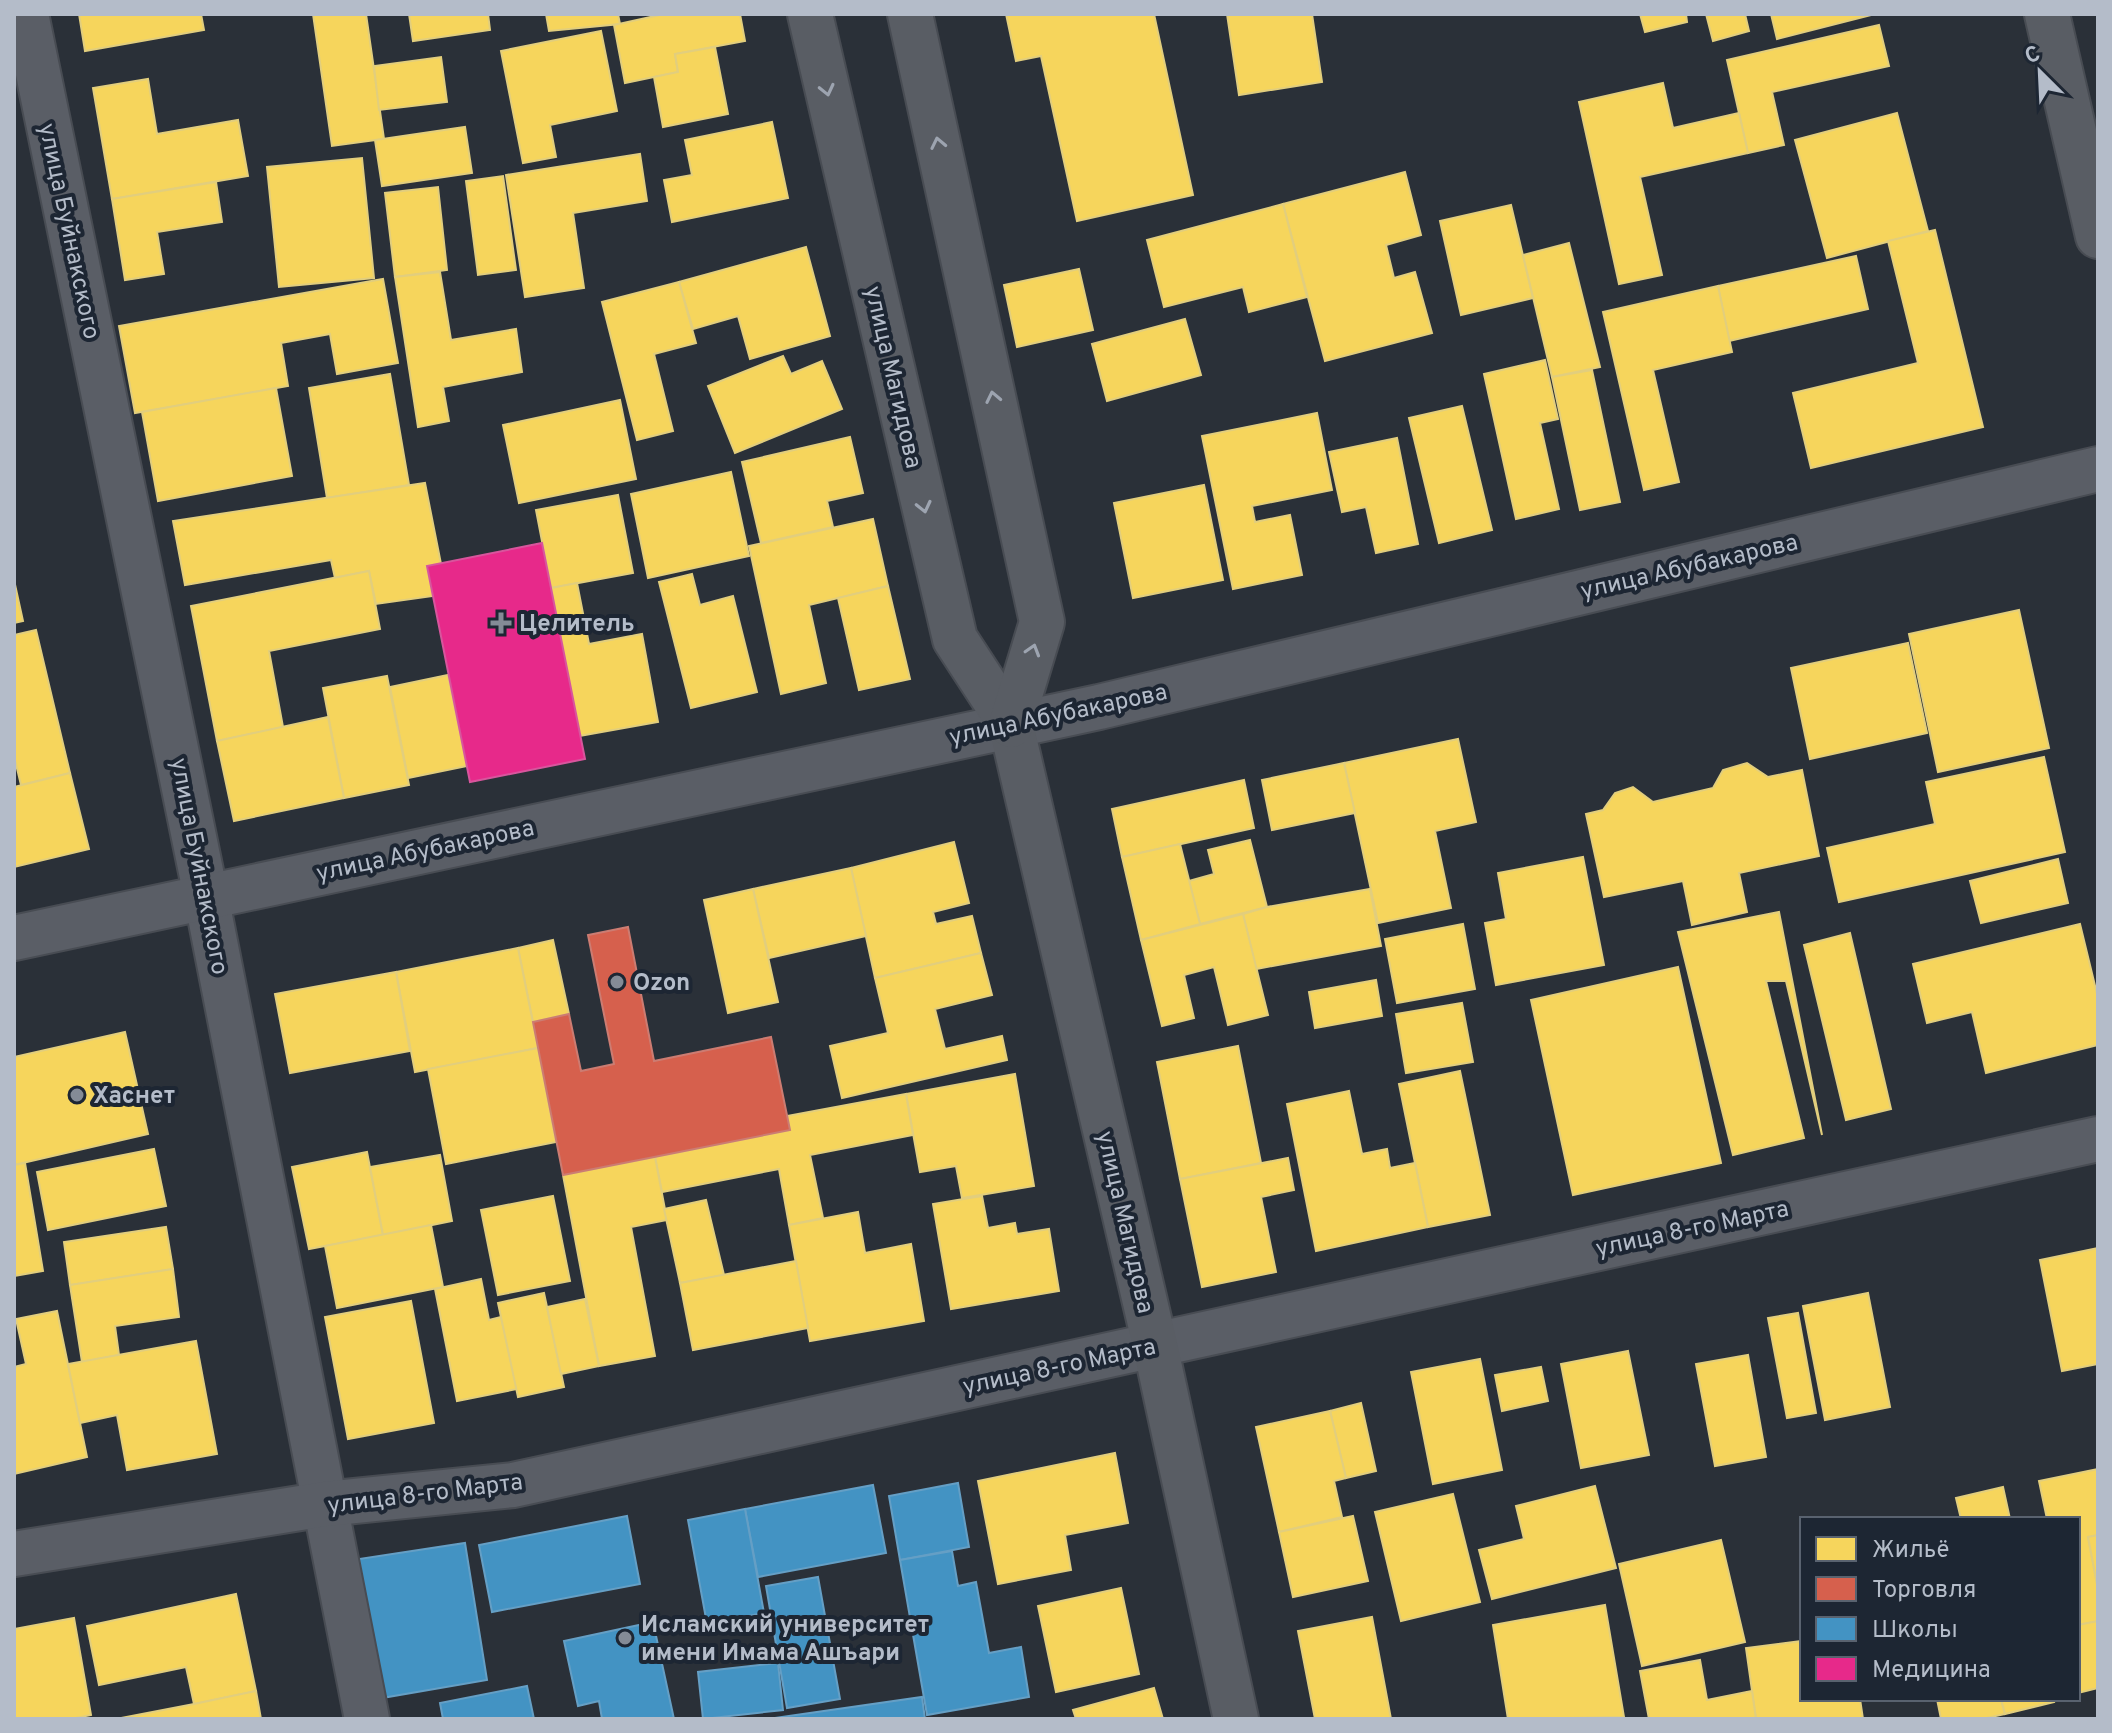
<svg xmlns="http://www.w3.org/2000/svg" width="2112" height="1733" viewBox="0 0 2112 1733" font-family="Overpass,sans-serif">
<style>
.homes{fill:#f6d55c;stroke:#e2ce7d;stroke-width:2}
.shops{fill:#d6604d;stroke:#cc7c72;stroke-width:2}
.schools{fill:#4393c3;stroke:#659fc5;stroke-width:2}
.health{fill:#e7298a;stroke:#d8559d;stroke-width:2}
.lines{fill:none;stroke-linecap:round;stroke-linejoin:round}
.street-casing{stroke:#484c53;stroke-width:48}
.secondary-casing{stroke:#484c53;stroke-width:48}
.street{stroke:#5a5e66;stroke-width:44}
.secondary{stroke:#595d64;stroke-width:44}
.oneway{stroke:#9da4b0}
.poi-dot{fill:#848b96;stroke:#1d2633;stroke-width:3}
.labels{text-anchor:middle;stroke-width:8;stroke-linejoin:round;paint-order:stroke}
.street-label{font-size:24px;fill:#b4bcc9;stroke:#1d2633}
.poi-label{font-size:24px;font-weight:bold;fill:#b4bcc9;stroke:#1d2633;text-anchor:start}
</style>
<rect width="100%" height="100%" fill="#2a3038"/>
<!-- homes -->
<g class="homes">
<polygon points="79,14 201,14 204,30 85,51"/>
<polygon points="313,14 366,14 384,139 332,146"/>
<polygon points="409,14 488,14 490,30 413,41"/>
<polygon points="546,14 618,14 620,24 549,31"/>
<polygon points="664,14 740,14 745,41 675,54 678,72 625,83 614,25"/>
<polygon points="1006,14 1154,14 1193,195 1077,221 1041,56 1016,61"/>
<polygon points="1227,14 1312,14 1322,82 1239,95"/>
<polygon points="1640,14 1686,14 1687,22 1645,32"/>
<polygon points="1706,14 1745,14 1749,31 1713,41"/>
<polygon points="1771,14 1875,14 1777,39"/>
<polygon points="1879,25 1889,66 1772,92 1784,145 1748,153 1727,60"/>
<polygon points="601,31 617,111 550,125 556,157 523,163 501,51"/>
<polygon points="715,47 728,114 663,127 654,77 678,72 675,54"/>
<polygon points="441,57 447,102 379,110 374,66"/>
<polygon points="148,79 157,134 238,120 248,176 112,199 93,88"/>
<polygon points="1663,83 1673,128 1739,113 1748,153 1640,177 1662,275 1619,284 1579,102"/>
<polygon points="1897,113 1928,231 1827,258 1795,140"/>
<polygon points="772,122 788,198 672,222 664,180 692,175 685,140"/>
<polygon points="465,127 472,173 382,186 375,140"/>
<polygon points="640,154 647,201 573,213 584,288 525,297 506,175"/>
<polygon points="362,158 374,278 279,287 267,167"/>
<polygon points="1405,172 1421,235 1386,245 1394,278 1415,272 1432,333 1325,361 1283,204"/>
<polygon points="503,176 516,270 478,275 466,181"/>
<polygon points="216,182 222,222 157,232 164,274 125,280 112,199"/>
<polygon points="438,187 447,270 395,277 385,193"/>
<polygon points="1283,204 1307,297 1249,312 1243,287 1164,307 1147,240"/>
<polygon points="1511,205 1533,298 1461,315 1440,221"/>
<polygon points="1935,230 1983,427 1811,468 1793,393 1918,363 1888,241"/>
<polygon points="1569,243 1600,367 1552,377 1523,255"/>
<polygon points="806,247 830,336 750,359 738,316 693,329 679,282"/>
<polygon points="1856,256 1868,309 1729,341 1718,286"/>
<polygon points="1079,269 1093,330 1017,347 1004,285"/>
<polygon points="440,272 451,340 516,329 522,372 443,387 449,421 418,427 395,277"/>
<polygon points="383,279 398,363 337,374 330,334 281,343 288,386 135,413 119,326"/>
<polygon points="679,282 696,343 654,354 673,431 637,440 602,302"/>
<polygon points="1718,286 1732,352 1653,370 1679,482 1644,490 1603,312"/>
<polygon points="1185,319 1201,375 1107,401 1092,344"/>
<polygon points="783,356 791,374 822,361 842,409 735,453 708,386"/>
<polygon points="1545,360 1558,419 1540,423 1559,509 1516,519 1484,374"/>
<polygon points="1592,370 1620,502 1580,510 1552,377"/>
<polygon points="390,374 409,485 327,498 309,388"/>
<polygon points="276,388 292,476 158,501 142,412"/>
<polygon points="620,400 636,479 519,503 503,425"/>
<polygon points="1462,406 1492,530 1439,543 1409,418"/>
<polygon points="1317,413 1332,490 1252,506 1255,522 1290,515 1302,575 1233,589 1202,436"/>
<polygon points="850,437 863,493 827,501 833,527 761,543 742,462"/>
<polygon points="1397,438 1418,544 1376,553 1366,507 1342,512 1329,452"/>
<polygon points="731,472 749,556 648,578 631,494"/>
<polygon points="425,483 441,564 427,566 433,596 376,604 369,571 335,578 331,560 185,585 173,521"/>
<polygon points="1204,485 1223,580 1133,598 1114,503"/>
<polygon points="618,495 633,573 551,588 536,510"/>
<polygon points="873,519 888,586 809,605 826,683 781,694 749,546"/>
<polygon points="369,571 380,629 269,651 283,727 217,741 191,606"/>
<polygon points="692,574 700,605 733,596 757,692 691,708 659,582"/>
<polygon points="14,580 23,621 14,623"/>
<polygon points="577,583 589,644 642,634 658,722 579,736 551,588"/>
<polygon points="888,586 910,679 859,690 838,598"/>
<polygon points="2019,610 2049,748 1938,772 1909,634"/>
<polygon points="36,630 70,773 21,785 14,756 14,635"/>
<polygon points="1908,643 1927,733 1810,759 1791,668"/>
<polygon points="448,675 467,766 408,778 390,687"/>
<polygon points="387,676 409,785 344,798 323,688"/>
<polygon points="328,717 344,798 234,821 217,741"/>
<polygon points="1458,739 1476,822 1435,831 1451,908 1378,923 1344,763"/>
<polygon points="2044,757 2065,852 1839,902 1827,848 1935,824 1926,782"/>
<polygon points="1344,763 1355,813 1272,830 1262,780"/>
<polygon points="1747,763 1768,777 1802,770 1819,856 1739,873 1747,912 1692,925 1683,881 1604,897 1586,814 1603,810 1615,793 1633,787 1653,802 1713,788 1723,770"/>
<polygon points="70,773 89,849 14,867 14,787"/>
<polygon points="1244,780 1254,828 1122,857 1112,809"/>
<polygon points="1250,840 1267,907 1200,924 1189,881 1214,874 1208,850"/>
<polygon points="954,842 969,903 933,912 936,924 972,916 981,953 875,978 851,868"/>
<polygon points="1180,844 1200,924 1141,940 1122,857"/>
<polygon points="1583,857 1604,965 1496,985 1485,923 1506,919 1498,873"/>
<polygon points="2058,859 2068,903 1981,923 1970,881"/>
<polygon points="851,868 866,936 769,958 753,889"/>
<polygon points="753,889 778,1002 728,1013 704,900"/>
<polygon points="1370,889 1381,946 1256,969 1243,914 1267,907"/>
<polygon points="1779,912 1822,1135 1786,981 1766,981 1804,1138 1733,1155 1678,932"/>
<polygon points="1243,914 1268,1015 1228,1025 1214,967 1184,975 1194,1018 1162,1026 1141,940"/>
<polygon points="1463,924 1475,989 1397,1003 1385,939"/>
<polygon points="2080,924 2098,998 2098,1045 1986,1073 1972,1012 1927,1023 1913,964"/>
<polygon points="1850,933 1891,1109 1846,1120 1804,945"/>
<polygon points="553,940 569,1014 533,1022 518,948"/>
<polygon points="518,948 538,1048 415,1072 396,972"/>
<polygon points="981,953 992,995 935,1009 945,1049 1002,1036 1007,1060 842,1098 830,1046 888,1033 875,978"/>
<polygon points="1678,967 1721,1163 1573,1195 1531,1000"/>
<polygon points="396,972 410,1051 290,1073 275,994"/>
<polygon points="1376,980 1382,1016 1315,1028 1309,992"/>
<polygon points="1462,1003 1473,1062 1406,1073 1396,1014"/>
<polygon points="125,1032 148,1134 14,1165 14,1057"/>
<polygon points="1238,1046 1261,1163 1180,1179 1157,1062"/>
<polygon points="538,1048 556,1142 446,1164 428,1069"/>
<polygon points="1460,1071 1490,1215 1428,1227 1399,1084"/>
<polygon points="1015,1074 1034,1186 962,1198 956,1166 920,1172 906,1094"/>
<polygon points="1349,1091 1362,1154 1387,1149 1390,1168 1415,1163 1428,1227 1316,1251 1287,1104"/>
<polygon points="906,1094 913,1135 810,1155 823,1218 789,1225 779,1169 662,1192 655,1157 790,1130 787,1116"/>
<polygon points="154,1149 166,1206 48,1230 37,1172"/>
<polygon points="367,1152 383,1235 309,1249 292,1167"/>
<polygon points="440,1155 452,1221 383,1235 370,1167"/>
<polygon points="655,1157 667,1220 631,1227 655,1356 599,1366 563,1175"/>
<polygon points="1288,1158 1294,1190 1261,1197 1276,1272 1202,1287 1180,1179"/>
<polygon points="25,1163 43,1271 14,1276 14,1165"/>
<polygon points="553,1196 570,1281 498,1295 481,1210"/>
<polygon points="982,1196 988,1228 1015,1223 1017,1234 1049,1229 1059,1291 951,1309 933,1204"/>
<polygon points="706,1200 724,1275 680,1283 664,1209"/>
<polygon points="858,1212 865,1253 911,1244 924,1321 810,1341 789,1225"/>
<polygon points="431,1225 443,1287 337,1308 325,1246"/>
<polygon points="166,1227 173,1269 70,1285 64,1242"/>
<polygon points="2098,1248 2098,1364 2062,1371 2040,1260"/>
<polygon points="796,1261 808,1328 693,1350 680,1283"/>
<polygon points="173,1269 179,1317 115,1326 119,1355 82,1362 70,1285"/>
<polygon points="481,1279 489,1320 501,1317 517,1389 457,1401 435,1289"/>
<polygon points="544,1293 564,1387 518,1397 498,1303"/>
<polygon points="1868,1293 1890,1407 1825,1420 1803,1306"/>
<polygon points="585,1299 599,1366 561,1374 547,1307"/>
<polygon points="411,1301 434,1423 348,1439 325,1317"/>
<polygon points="57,1311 87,1457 14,1474 14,1367 26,1364 16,1319"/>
<polygon points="1798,1313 1816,1413 1787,1418 1768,1318"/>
<polygon points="196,1341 217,1454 127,1470 117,1415 80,1423 68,1364"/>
<polygon points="1628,1351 1649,1455 1581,1468 1561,1364"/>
<polygon points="1748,1355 1766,1457 1715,1466 1696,1364"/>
<polygon points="1480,1359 1502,1470 1433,1484 1411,1372"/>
<polygon points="1541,1367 1548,1401 1502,1411 1495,1375"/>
<polygon points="1361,1403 1376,1471 1346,1478 1330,1411"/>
<polygon points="1330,1411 1346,1478 1334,1481 1342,1517 1279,1532 1256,1427"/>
<polygon points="1115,1453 1128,1523 1065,1535 1071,1570 998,1584 978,1481"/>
<polygon points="2098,1469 2098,1535 2088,1537 2098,1589 2098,1621 2078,1625 2078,1519 2047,1519 2039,1481"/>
<polygon points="1595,1486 1616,1568 1492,1599 1479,1550 1524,1539 1516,1506"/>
<polygon points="2003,1487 2010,1519 1961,1519 1956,1498"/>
<polygon points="1453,1494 1480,1602 1401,1621 1375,1512"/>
<polygon points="1353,1516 1368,1581 1293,1597 1279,1532"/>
<polygon points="2098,1535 2098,1589 2088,1537"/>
<polygon points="1721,1540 1745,1642 1642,1666 1619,1564"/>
<polygon points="1121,1588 1139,1674 1056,1692 1038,1606"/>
<polygon points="236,1594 256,1691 194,1704 186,1667 99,1685 87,1626"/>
<polygon points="1605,1605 1624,1717 1508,1719 1493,1625"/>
<polygon points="1372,1617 1391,1719 1315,1719 1298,1631"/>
<polygon points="74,1618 91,1715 71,1719 14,1719 14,1629"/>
<polygon points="2098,1621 2098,1688 2078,1693 2078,1625"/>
<polygon points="1802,1641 1802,1699 1860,1699 1863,1719 1756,1719 1746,1648"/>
<polygon points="1700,1660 1707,1700 1752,1691 1756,1719 1649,1719 1640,1671"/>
<polygon points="1154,1688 1163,1719 1076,1719 1073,1710"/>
<polygon points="256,1691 261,1719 116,1719 194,1704"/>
<polygon points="1937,1699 2001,1699 2005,1714 1982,1719 1941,1719"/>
<polygon points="2001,1699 2053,1699 2054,1702 2005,1714"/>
</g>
<!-- shops -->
<polygon class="shops" points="628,927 654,1061 771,1037 790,1130 563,1175 533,1022 569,1014 581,1071 614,1064 588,935"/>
<!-- schools -->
<g class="schools">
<polygon points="958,1483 969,1547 900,1560 889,1496"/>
<polygon points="873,1485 886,1553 758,1577 745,1509"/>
<polygon points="745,1509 764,1613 707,1624 688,1520"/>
<polygon points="627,1516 640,1584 492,1612 479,1545"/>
<polygon points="465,1543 487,1680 382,1698 359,1559"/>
<polygon points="952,1551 958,1586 976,1582 989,1653 1021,1647 1029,1697 927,1715 900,1560"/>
<polygon points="818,1577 840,1699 787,1708 766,1586"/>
<polygon points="653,1622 674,1719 602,1719 599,1701 578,1706 564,1641"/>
<polygon points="778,1663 783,1710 703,1719 698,1672"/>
<polygon points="527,1686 534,1719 443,1719 440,1703"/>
<polygon points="922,1697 925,1719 768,1719"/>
</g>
<!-- health -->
<polygon class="health" points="542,543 585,759 470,782 427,566"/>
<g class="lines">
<defs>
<g id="street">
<polyline points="26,14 206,896 367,1719"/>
<polyline points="14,938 1099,707 2098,469"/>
<polyline points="14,1554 325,1504 513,1485 2098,1139"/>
</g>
<g id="secondary">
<polyline points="810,14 955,639 1011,725 1155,1345 1236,1719"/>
<polyline points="910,14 1042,622 1011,725"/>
<polyline points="2047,14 2098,236"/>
</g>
</defs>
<!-- street casing -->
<use href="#street" class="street-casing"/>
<!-- secondary casing -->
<use href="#secondary" class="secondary-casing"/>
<!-- street -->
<use href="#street" class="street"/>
<!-- secondary -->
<use href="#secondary" class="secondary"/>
</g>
<!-- one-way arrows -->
<defs><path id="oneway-chevron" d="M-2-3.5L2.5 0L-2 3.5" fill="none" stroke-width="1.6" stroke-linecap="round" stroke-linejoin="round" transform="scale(2)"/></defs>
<g class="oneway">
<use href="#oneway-chevron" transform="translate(827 90) rotate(77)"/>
<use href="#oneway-chevron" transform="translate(938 143) rotate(-102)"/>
<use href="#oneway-chevron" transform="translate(993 397) rotate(-102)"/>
<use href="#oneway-chevron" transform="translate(924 507) rotate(77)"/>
<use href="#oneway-chevron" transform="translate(1033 650) rotate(-73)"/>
</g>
<!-- markers -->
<g class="poi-dot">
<path d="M497 611h8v8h8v8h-8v8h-8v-8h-8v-8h8z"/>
<circle cx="617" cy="982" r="8"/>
<circle cx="77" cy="1095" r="8"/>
<circle cx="625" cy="1638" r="8"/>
</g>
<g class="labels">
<!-- street labels -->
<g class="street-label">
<text transform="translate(70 231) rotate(78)" y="8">улица Буйнакского</text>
<text transform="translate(894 377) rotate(77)" y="8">улица Магидова</text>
<text transform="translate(1689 566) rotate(-13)" y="8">улица Абубакарова</text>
<text transform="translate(1058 714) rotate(-12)" y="8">улица Абубакарова</text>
<text transform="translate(425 850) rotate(-12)" y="8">улица Абубакарова</text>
<text transform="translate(200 866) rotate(79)" y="8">улица Буйнакского</text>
<text transform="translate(1126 1222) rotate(77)" y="8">улица Магидова</text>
<text transform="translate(1692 1228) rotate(-12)" y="8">улица 8-го Марта</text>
<text transform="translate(1059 1366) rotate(-12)" y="8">улица 8-го Марта</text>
<text transform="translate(425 1493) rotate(-7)" y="8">улица 8-го Марта</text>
</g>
<!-- poi labels -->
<g class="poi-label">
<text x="519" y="631">Целитель</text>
<text x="633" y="990">Ozon</text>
<text x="93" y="1103">Хаснет</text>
<text x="641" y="1632">Исламский университет<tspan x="641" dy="28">имени Имама Ашъари</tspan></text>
</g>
</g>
<!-- border -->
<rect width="2112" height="1733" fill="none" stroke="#b4bcc9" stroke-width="32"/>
<!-- legend -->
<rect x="1800" y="1517" width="280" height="184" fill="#1d2633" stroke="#59626f" stroke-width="2"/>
<rect x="1816" y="1537" width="40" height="24" fill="#f6d55c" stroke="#59626f" stroke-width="2"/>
<text x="1872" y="1557" font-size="24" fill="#b4bcc9">Жильё</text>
<rect x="1816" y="1577" width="40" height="24" fill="#d6604d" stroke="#59626f" stroke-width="2"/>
<text x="1872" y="1597" font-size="24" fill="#b4bcc9">Торговля</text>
<rect x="1816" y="1617" width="40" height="24" fill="#4393c3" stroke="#59626f" stroke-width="2"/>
<text x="1872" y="1637" font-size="24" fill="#b4bcc9">Школы</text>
<rect x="1816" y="1657" width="40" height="24" fill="#e7298a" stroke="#59626f" stroke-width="2"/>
<text x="1872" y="1677" font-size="24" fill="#b4bcc9">Медицина</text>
<!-- north arrow -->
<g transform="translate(2040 72) rotate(336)" stroke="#1d2633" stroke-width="6" paint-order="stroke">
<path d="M0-6L14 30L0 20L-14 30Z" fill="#b4bcc9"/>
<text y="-12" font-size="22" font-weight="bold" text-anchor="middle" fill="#b4bcc9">С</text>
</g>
</svg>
